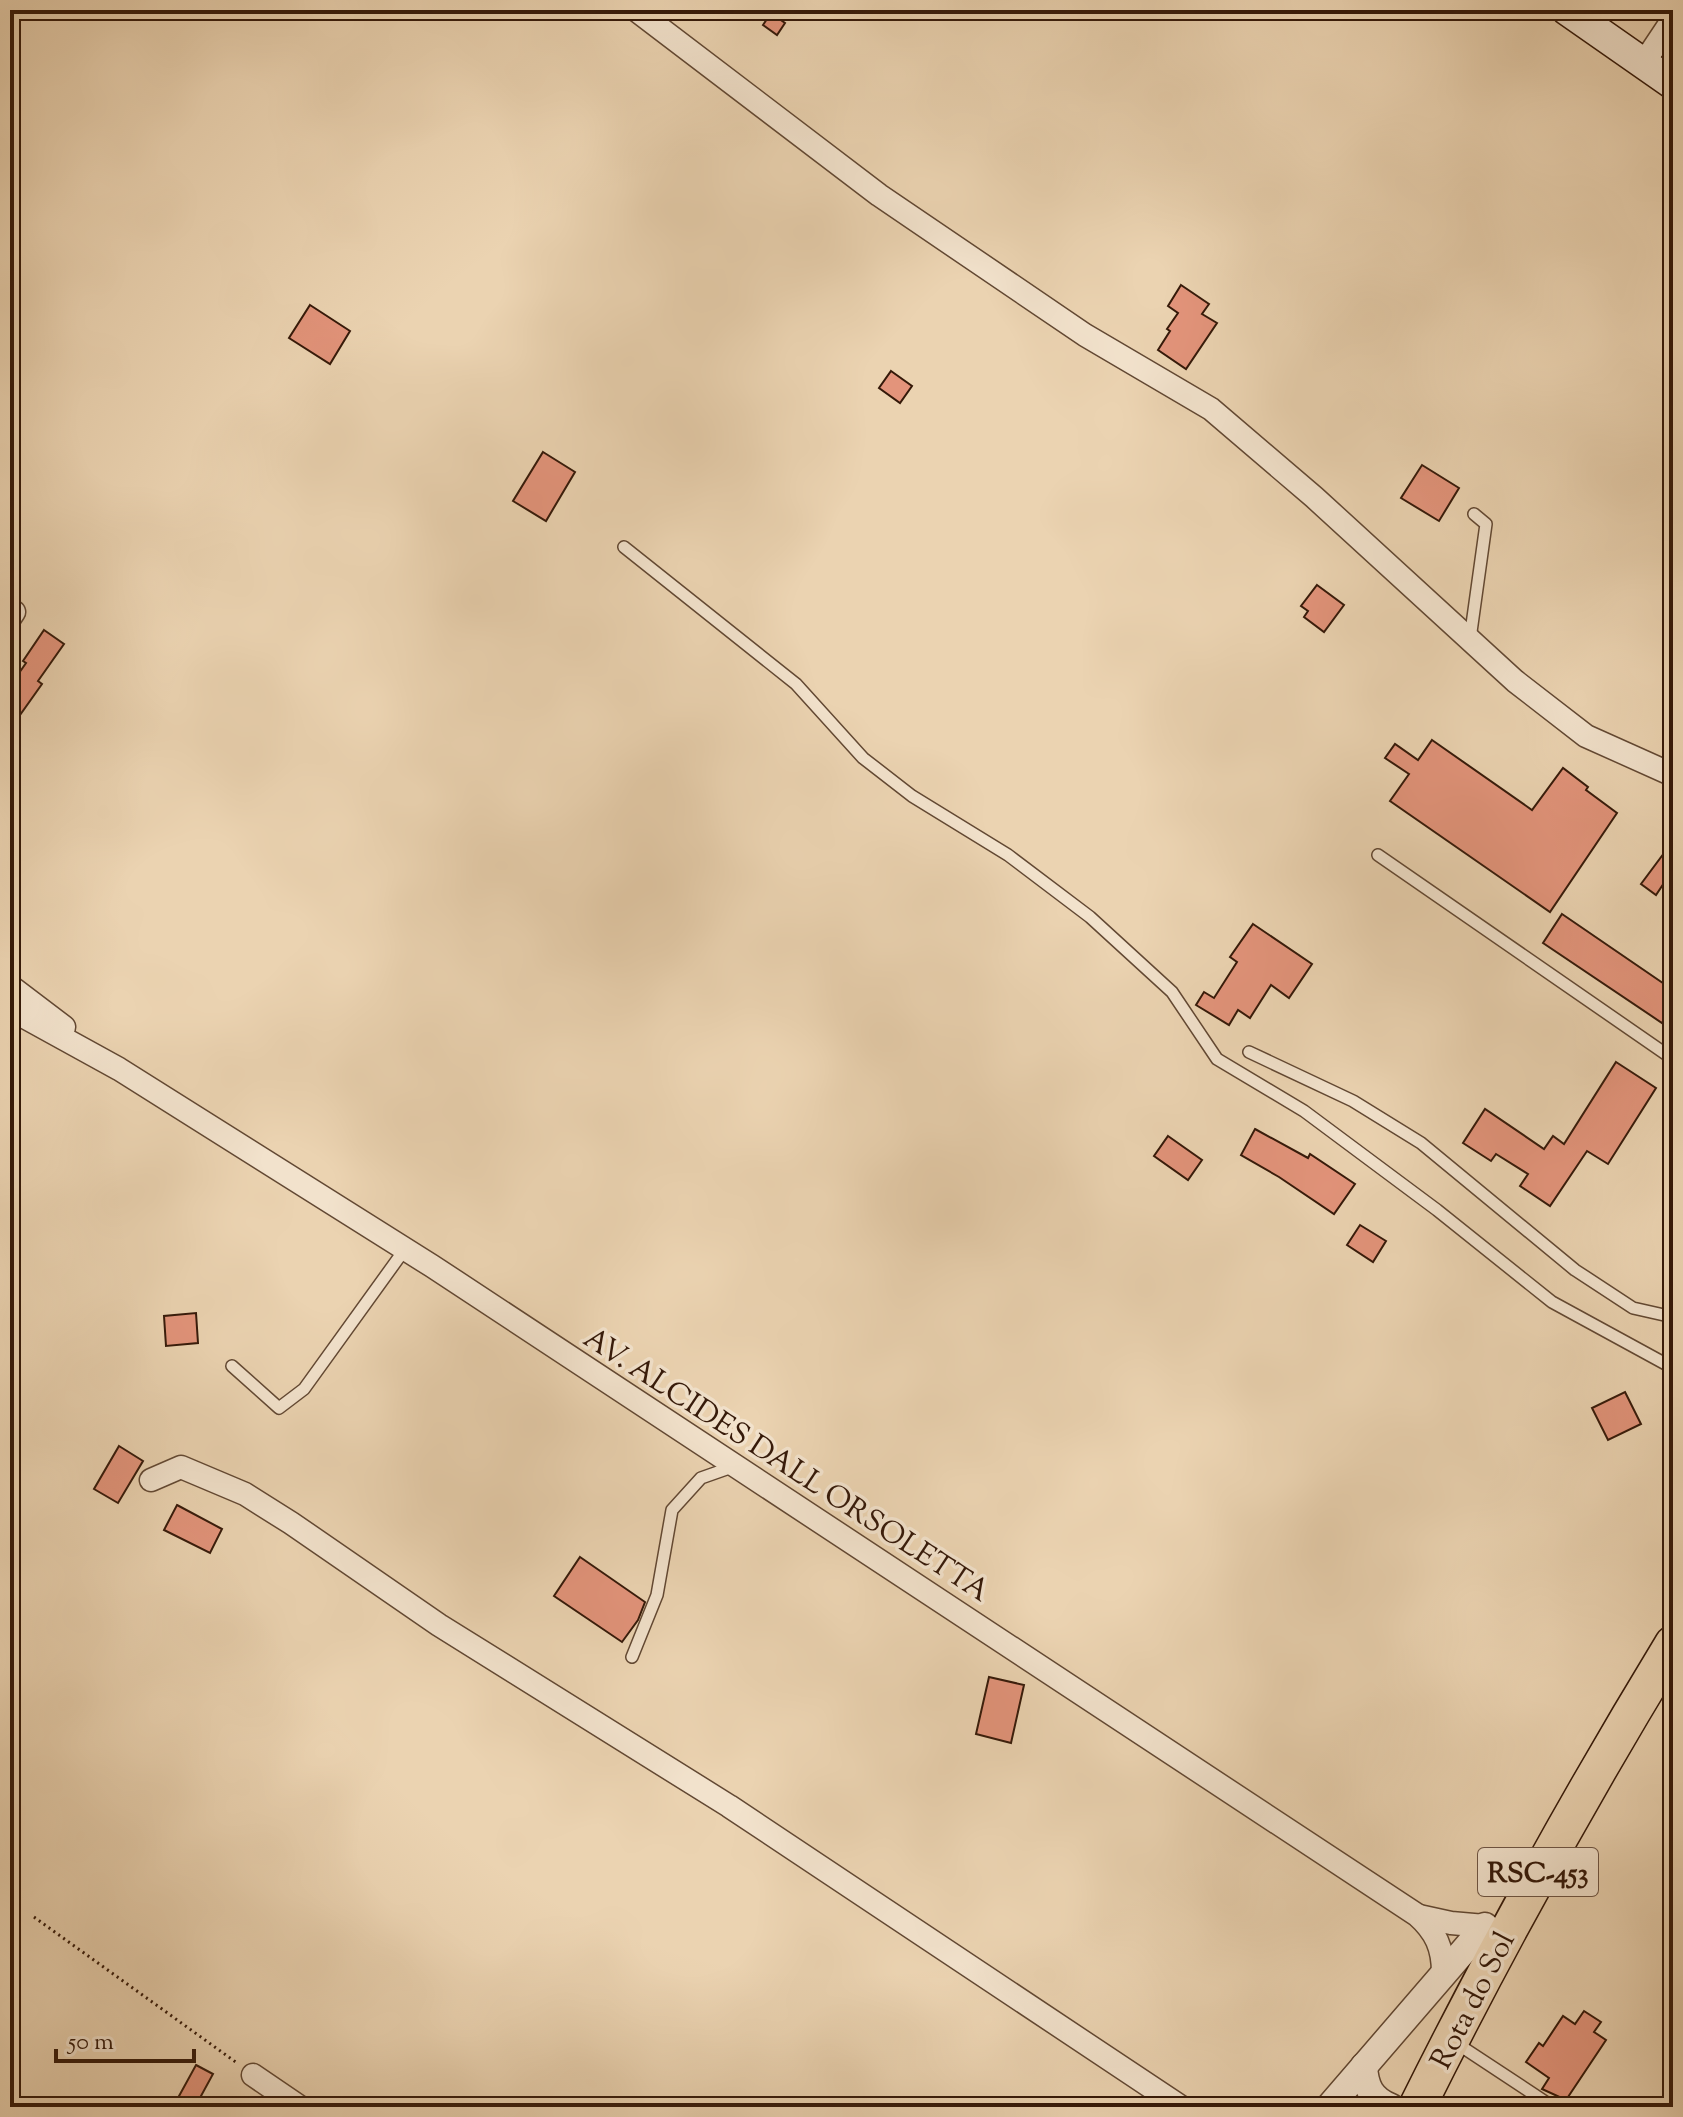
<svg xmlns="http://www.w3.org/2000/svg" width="1683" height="2117" viewBox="0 0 1683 2117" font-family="'Sorts Mill Goudy',serif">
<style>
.building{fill:#e3947b;stroke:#351909;stroke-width:2}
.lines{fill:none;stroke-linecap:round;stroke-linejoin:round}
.service-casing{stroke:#624833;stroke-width:14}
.minor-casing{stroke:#624833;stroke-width:25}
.tertiary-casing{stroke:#624833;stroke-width:29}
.secondary-casing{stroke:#351909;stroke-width:33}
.trunk-casing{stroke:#351909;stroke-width:39}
.path{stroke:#351909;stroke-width:3;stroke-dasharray:2 4;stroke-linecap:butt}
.service{stroke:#f2e2cc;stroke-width:11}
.minor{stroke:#f2e2cc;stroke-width:22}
.tertiary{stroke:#f2e2cc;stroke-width:26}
.secondary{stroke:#f2e2cc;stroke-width:30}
.trunk{stroke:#ebd3b1;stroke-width:36}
.labels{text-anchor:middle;stroke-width:7;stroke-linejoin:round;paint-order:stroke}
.shield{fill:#f2e2cc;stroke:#6e5544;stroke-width:2}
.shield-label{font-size:28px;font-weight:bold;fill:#351909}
.street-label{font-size:30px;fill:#351909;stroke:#f2e2cc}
</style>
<rect width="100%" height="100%" fill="#ebd3b1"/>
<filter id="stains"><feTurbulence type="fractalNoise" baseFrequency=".0025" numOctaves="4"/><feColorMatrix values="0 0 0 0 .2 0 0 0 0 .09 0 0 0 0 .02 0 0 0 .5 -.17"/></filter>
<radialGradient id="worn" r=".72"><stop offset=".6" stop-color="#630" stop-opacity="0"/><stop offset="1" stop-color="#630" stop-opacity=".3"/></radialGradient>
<!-- building -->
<g class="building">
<polygon points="771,13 785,23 777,35 763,25"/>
<polygon points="1181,285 1209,304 1202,314 1217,323 1186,369 1158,350 1170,331 1167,329 1178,313 1168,306"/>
<polygon points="310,305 350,331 330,364 289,338"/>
<polygon points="891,371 912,386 900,403 879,388"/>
<polygon points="543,452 575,472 546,521 513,501"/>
<polygon points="1422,465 1459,488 1439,521 1401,498"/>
<polygon points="1317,585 1344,605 1324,632 1304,617 1308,611 1301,606"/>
<polygon points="44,630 64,644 38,681 42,684 10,729 10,686 26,663 23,661"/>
<polygon points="1432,740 1532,810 1563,768 1588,787 1586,790 1617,813 1550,912 1390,801 1409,774 1385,758 1395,744 1418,760"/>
<polygon points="1673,841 1673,889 1664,883 1656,895 1641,884"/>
<polygon points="1562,914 1673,990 1673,1007 1662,1023 1543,943"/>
<polygon points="1253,924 1312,964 1289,998 1271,985 1250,1018 1238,1010 1229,1025 1196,1005 1204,992 1214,998 1237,962 1230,957"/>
<polygon points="1616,1062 1656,1088 1608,1164 1587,1151 1550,1206 1520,1186 1528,1174 1496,1154 1491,1161 1463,1143 1485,1109 1544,1149 1553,1136 1564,1144"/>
<polygon points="1255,1129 1308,1158 1310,1154 1355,1184 1334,1214 1279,1177 1241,1155"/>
<polygon points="1168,1136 1202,1160 1188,1180 1154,1156"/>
<polygon points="1360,1225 1386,1241 1373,1262 1347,1245"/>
<polygon points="196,1313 198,1343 166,1346 164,1316"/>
<polygon points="1625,1392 1641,1424 1608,1440 1592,1408"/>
<polygon points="119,1446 143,1461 118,1503 94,1489"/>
<polygon points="177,1505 222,1529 210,1553 164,1530"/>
<polygon points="580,1557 645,1602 638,1620 622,1642 554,1596"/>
<polygon points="989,1677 1024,1685 1011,1743 976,1734"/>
<polygon points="1584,2011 1601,2022 1594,2032 1606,2040 1566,2100 1542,2089 1549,2078 1526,2062 1539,2043 1543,2046 1563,2016 1575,2024"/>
<polygon points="196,2065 213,2074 195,2107 173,2107"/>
</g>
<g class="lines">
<defs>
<g id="service">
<polyline points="624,547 796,684 863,758 912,796 1008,855 1090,917 1172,992 1217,1059 1304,1111 1437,1210 1552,1302 1673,1368"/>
<polyline points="1470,639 1486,524 1474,514"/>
<polyline points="1378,855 1673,1059"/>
<polyline points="1249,1052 1353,1101 1421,1143 1575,1270 1633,1308 1673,1317"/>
<polyline points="232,1366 279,1408 304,1389 405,1249"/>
<polyline points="632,1657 657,1595 672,1510 701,1478 735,1466"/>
<polyline points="1456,2043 1547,2103 1561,2107"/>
</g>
<g id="minor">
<polyline points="636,10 879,195 1085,335 1211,409 1314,497 1515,681 1586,736 1673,775"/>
<polyline points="1643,64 1673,19"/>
<polyline points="10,618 14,612"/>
<polyline points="10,986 64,1027"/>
<path d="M10,1009L119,1069L432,1266L1417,1915C1436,1932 1443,1948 1443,1973"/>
<polyline points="151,1480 181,1467 245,1494 291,1523 439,1625 729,1806 1181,2107"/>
<polyline points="1419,1916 1451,1923 1485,1926"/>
<polyline points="253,2075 300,2107"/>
</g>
<g id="tertiary">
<path d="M1364,2066C1365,2086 1371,2099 1391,2107"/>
<polyline points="1329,2107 1485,1926"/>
</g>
<polyline id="secondary" points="1567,10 1673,84"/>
<path id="trunk" d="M1417,2107C1496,1948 1581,1795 1673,1644"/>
</defs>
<!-- service casing -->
<use href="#service" class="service-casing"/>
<!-- minor casing -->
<use href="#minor" class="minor-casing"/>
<!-- tertiary casing -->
<use href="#tertiary" class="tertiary-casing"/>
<!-- secondary casing -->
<use href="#secondary" class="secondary-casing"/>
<!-- trunk casing -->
<use href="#trunk" class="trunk-casing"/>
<!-- path -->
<polyline class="path" points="34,1917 237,2063"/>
<!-- service -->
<use href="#service" class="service"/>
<!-- minor -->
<use href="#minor" class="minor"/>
<!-- tertiary -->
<use href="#tertiary" class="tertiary"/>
<!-- secondary -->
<use href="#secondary" class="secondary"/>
<!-- trunk -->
<use href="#trunk" class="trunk"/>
</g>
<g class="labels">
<!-- shield labels -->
<rect class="shield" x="1478" y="1848" width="120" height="48" rx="6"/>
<g class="shield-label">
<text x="1538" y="1882">RSC-453</text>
</g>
<!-- street labels -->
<g class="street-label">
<text transform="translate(787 1464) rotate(33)" y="10">AV. ALCIDES DALL ORSOLETTA</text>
<text transform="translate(1472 2000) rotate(-63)" y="10">Rota do Sol</text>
</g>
</g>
<!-- margin -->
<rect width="1683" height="2117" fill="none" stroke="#ebd3b1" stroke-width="40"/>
<rect x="12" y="12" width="1659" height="2093" fill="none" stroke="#351909" stroke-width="4"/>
<rect x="20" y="20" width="1643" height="2077" fill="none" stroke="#351909" stroke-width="2"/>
<!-- scale -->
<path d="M56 2049v12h138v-12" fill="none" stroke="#351909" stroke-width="4"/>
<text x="68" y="2049" font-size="24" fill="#351909" stroke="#f2e2cc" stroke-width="6" paint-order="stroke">50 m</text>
<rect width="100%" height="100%" filter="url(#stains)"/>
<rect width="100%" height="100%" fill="url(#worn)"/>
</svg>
